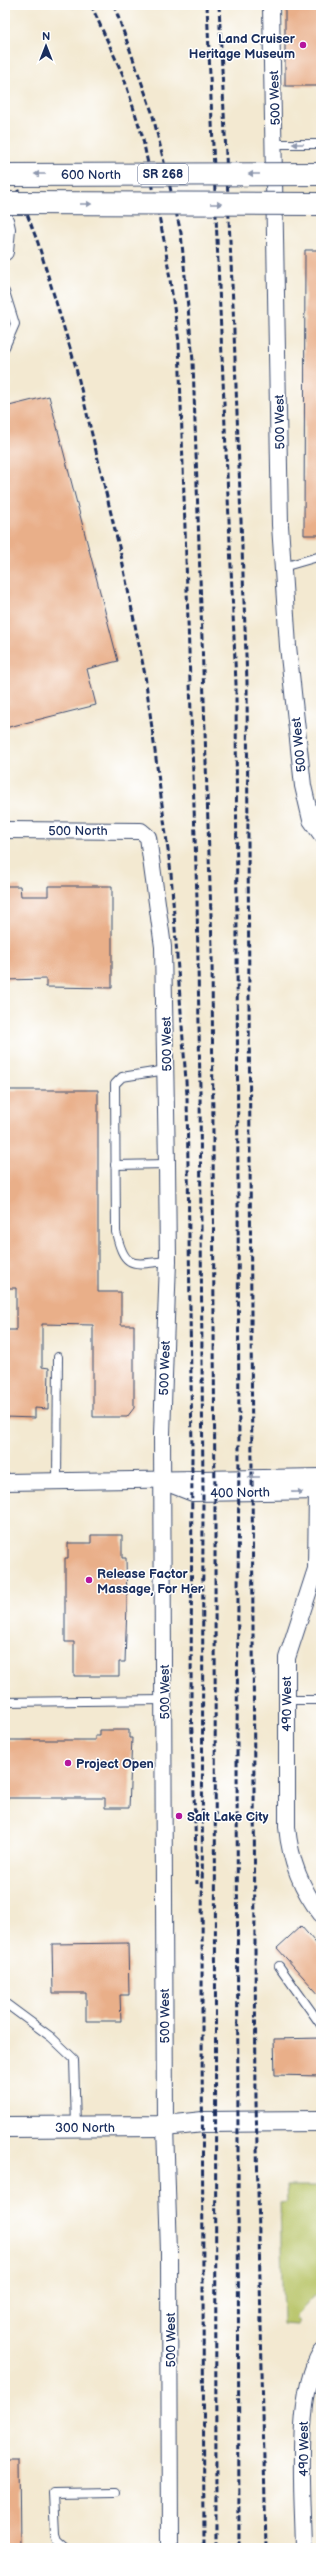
<svg xmlns="http://www.w3.org/2000/svg" width="326" height="2553" viewBox="0 0 326 2553" font-family="'Balsamiq Sans',sans-serif">
<style>
.green{fill:#b6c264;stroke:#687861}
.building{fill:#e9af89}
.lines{fill:none;stroke-linecap:round;stroke-linejoin:round}
.service-casing{stroke:#3b4b6f;stroke-width:10}
.minor-casing{stroke:#3b4b6f;stroke-width:18}
.tertiary-casing{stroke:#3b4b6f;stroke-width:22}
.service{stroke:#fff;stroke-width:8}
.minor{stroke:#fff;stroke-width:16}
.tertiary{stroke:#fff;stroke-width:20}
.rail{stroke:#1b2f5e;stroke-width:3;stroke-dasharray:6 3;stroke-linecap:butt}
.primary-bridge-casing{stroke:#3b4b6f;stroke-width:24;stroke-linecap:butt}
.primary-bridge{stroke:#fff;stroke-width:22}
.oneway{fill:#8d97ae}
.poi-dot{fill:#b5179e;stroke:#fff;stroke-width:1.5}
.labels{text-anchor:middle;stroke-width:3;stroke-linejoin:round;paint-order:stroke}
.shield{fill:#fff;stroke:#5f6d8e;stroke-width:1}
.shield-label{font-size:12px;font-weight:bold;fill:#1b2f5e}
.poi-label{font-size:13px;font-weight:bold;fill:#1b2f5e;stroke:#fff;text-anchor:start}
.street-label{font-size:13px;fill:#1b2f5e;stroke:#fff}
</style>
<rect width="100%" height="100%" fill="#fff"/>
<filter id="ink" filterUnits="userSpaceOnUse"><feTurbulence type="fractalNoise" baseFrequency=".025" numOctaves="2"/><feDisplacementMap in="SourceGraphic" scale="8" xChannelSelector="R" yChannelSelector="G"/><feConvolveMatrix kernelMatrix="1 2 1 2 8 2 1 2 1" color-interpolation-filters="sRGB"/></filter>
<filter id="wash" filterUnits="userSpaceOnUse"><feTurbulence type="fractalNoise" baseFrequency=".012" numOctaves="4" result="noise"/><feDisplacementMap in="SourceGraphic" scale="16" xChannelSelector="R" yChannelSelector="G"/><feGaussianBlur stdDeviation="0.9" result="paint"/><feColorMatrix in="noise" values="0 0 0 0 0 0 0 0 0 0 0 0 0 0 0 0 0 1.4 0 .05"/><feComposite in="paint" operator="in"/></filter>
<g filter="url(#wash)">
<rect width="100%" height="100%" fill="#f3e9d1"/>
<!-- green -->
<polygon class="green" points="286,2186 321,2186 321,2289 295,2317 299,2322 297,2325 283,2324 280,2203 287,2202"/>
<g id="blocks">
<!-- building -->
<g class="building">
<rect x="285" y="5" width="36" height="81"/>
<polygon points="305,250 321,250 321,535 304,535"/>
<polygon points="49,396 118,661 87,669 96,705 5,728 5,407"/>
<polygon points="5,886 20,886 21,896 48,896 48,886 112,886 112,988 46,987 46,979 5,980"/>
<polygon points="5,1090 98,1090 98,1292 121,1292 121,1325 134,1325 134,1408 127,1417 93,1417 93,1325 42,1324 42,1367 49,1368 48,1409 35,1408 35,1418 5,1417 5,1330 16,1330 16,1288 5,1288"/>
<polygon points="91,1535 122,1535 122,1558 126,1558 127,1605 125,1662 119,1662 119,1676 74,1676 74,1642 65,1642 65,1558 68,1558 68,1543 91,1543"/>
<polygon points="100,1730 129,1730 129,1738 132,1738 129,1808 105,1808 105,1798 5,1798 5,1740 95,1740 95,1736 100,1736"/>
<polygon points="301,1926 321,1949 321,1997 277,1948"/>
<polygon points="128,1943 129,1995 120,1995 121,2021 86,2021 86,1993 53,1993 52,1944"/>
<polygon points="321,2038 321,2076 275,2075 274,2039"/>
<polygon points="5,2460 19,2460 20,2548 5,2548"/>
</g>
</g>
</g>
<g filter="url(#ink)">
<use href="#blocks" fill-opacity="0" stroke="#3b4b6f" stroke-width="1"/>
<g class="lines">
<defs>
<g id="service">
<polyline points="275,144 321,144"/>
<polyline points="5,292 15,324 5,347"/>
<polyline points="283,567 321,556"/>
<path d="M166,1070L122,1077L115,1084L116,1232C125,1271 133,1264 168,1261"/>
<polyline points="115,1165 167,1164"/>
<polyline points="57,1481 58,1357"/>
<polyline points="286,1700 321,1700"/>
<polyline points="5,1702 164,1700"/>
<polyline points="279,1966 321,2025"/>
<polyline points="5,2003 51,2037 74,2059 76,2126"/>
<polyline points="66,2548 57,2540 55,2534 53,2493 116,2492"/>
</g>
<g id="minor">
<polyline points="271,5 280,525 288,646 303,786 311,820 321,834"/>
<polyline points="5,220 7,229 5,252"/>
<polyline points="5,830 141,831 148,837 163,947 167,1164 168,1261 162,1434 165,2126 169,2252 170,2548"/>
<polyline points="5,1482 321,1477"/>
<polyline points="165,1482 193,1493 321,1491"/>
<path d="M317,1491L316,1569L287,1658V1827C290,1858 301,1889 321,1914"/>
<path d="M304,2548C303,2497 294,2395 321,2352"/>
</g>
<polyline id="tertiary" points="5,2127 165,2126 203,2122 321,2121"/>
</defs>
<!-- service casing -->
<use href="#service" class="service-casing"/>
<!-- minor casing -->
<use href="#minor" class="minor-casing"/>
<!-- tertiary casing -->
<use href="#tertiary" class="tertiary-casing"/>
<!-- service -->
<use href="#service" class="service"/>
<!-- minor -->
<use href="#minor" class="minor"/>
<!-- tertiary -->
<use href="#tertiary" class="tertiary"/>
<!-- rail -->
<g class="rail">
<polyline points="91,5 123,75 142,135 165,245 179,342 197,899 200,1090 203,1492 202,2020 204,2548"/>
<polyline points="114,5 152,112 181,233 193,361 212,947 215,1513 216,2548"/>
<polyline points="207,5 236,684 239,1450 237,1743 239,2548"/>
<polyline points="219,5 233,305 247,682 256,2101 266,2548"/>
<polyline points="5,156 38,243 75,364 121,555 145,675 171,873 187,1095 192,1451 191,1705 197,1884"/>
</g>
<defs>
<g id="primary-bridge">
<polyline points="5,175 321,174"/>
<polyline points="5,203 321,204"/>
</g>
</defs>
<!-- primary-bridge casing -->
<use href="#primary-bridge" class="primary-bridge-casing"/>
<!-- primary-bridge -->
<use href="#primary-bridge" class="primary-bridge"/>
</g>
<!-- one-way arrows -->
<defs><path id="oneway-solid" d="M-6-.8H1V-3.2L6.5 0L1 3.2V.8H-6Z"/></defs>
<g class="oneway">
<use href="#oneway-solid" transform="translate(298 144) rotate(180)"/>
<use href="#oneway-solid" transform="translate(40 174) rotate(180)"/>
<use href="#oneway-solid" transform="translate(254 174) rotate(180)"/>
<use href="#oneway-solid" transform="translate(86 204)"/>
<use href="#oneway-solid" transform="translate(216 204)"/>
<use href="#oneway-solid" transform="translate(254 1477) rotate(180)"/>
<use href="#oneway-solid" transform="translate(297 1492) rotate(-1)"/>
</g>
</g>
<!-- markers -->
<g class="poi-dot">
<circle cx="303" cy="45" r="4"/>
<circle cx="89" cy="1580" r="4"/>
<circle cx="68" cy="1763" r="4"/>
<circle cx="179" cy="1816" r="4"/>
</g>
<g class="labels">
<!-- shield labels -->
<rect class="shield" x="138" y="164" width="50" height="20" rx="3"/>
<g class="shield-label">
<text x="163" y="178">SR 268</text>
</g>
<!-- poi labels -->
<g class="poi-label">
<text x="295" y="43" text-anchor="end">Land Cruiser<tspan x="295" dy="15">Heritage Museum</tspan></text>
<text x="97" y="1578">Release Factor<tspan x="97" dy="15">Massage, For Her</tspan></text>
<text x="76" y="1768">Project Open</text>
<text x="187" y="1821">Salt Lake City</text>
</g>
<!-- street labels -->
<g class="street-label">
<text transform="translate(274 98) rotate(-92)" y="5">500 West</text>
<text x="91" y="179">600 North</text>
<text transform="translate(279 422) rotate(-91)" y="5">500 West</text>
<text transform="translate(298 745) rotate(-96)" y="5">500 West</text>
<text x="78" y="835">500 North</text>
<text transform="translate(166 1044) rotate(-91)" y="5">500 West</text>
<text transform="translate(164 1368) rotate(-88)" y="5">500 West</text>
<text transform="translate(240 1492) rotate(-1)" y="5">400 North</text>
<text transform="translate(164 1692) rotate(-90)" y="5">500 West</text>
<text transform="translate(286 1704) rotate(-90)" y="5">490 West</text>
<text transform="translate(164 2016) rotate(-90)" y="5">500 West</text>
<text x="85" y="2132">300 North</text>
<text transform="translate(170 2340) rotate(-90)" y="5">500 West</text>
<text transform="translate(303 2449) rotate(-90)" y="5">490 West</text>
</g>
</g>
<!-- margin -->
<rect width="326" height="2553" fill="none" stroke="#fff" stroke-width="20"/>
<!-- north arrow -->
<g transform="translate(46 46)" stroke="#ffffff" stroke-width="3" paint-order="stroke">
<path d="M0-3L7 15L0 10L-7 15Z" fill="#1b2f5e"/>
<text y="-6" font-size="11" font-weight="bold" text-anchor="middle" fill="#1b2f5e">N</text>
</g>
</svg>
